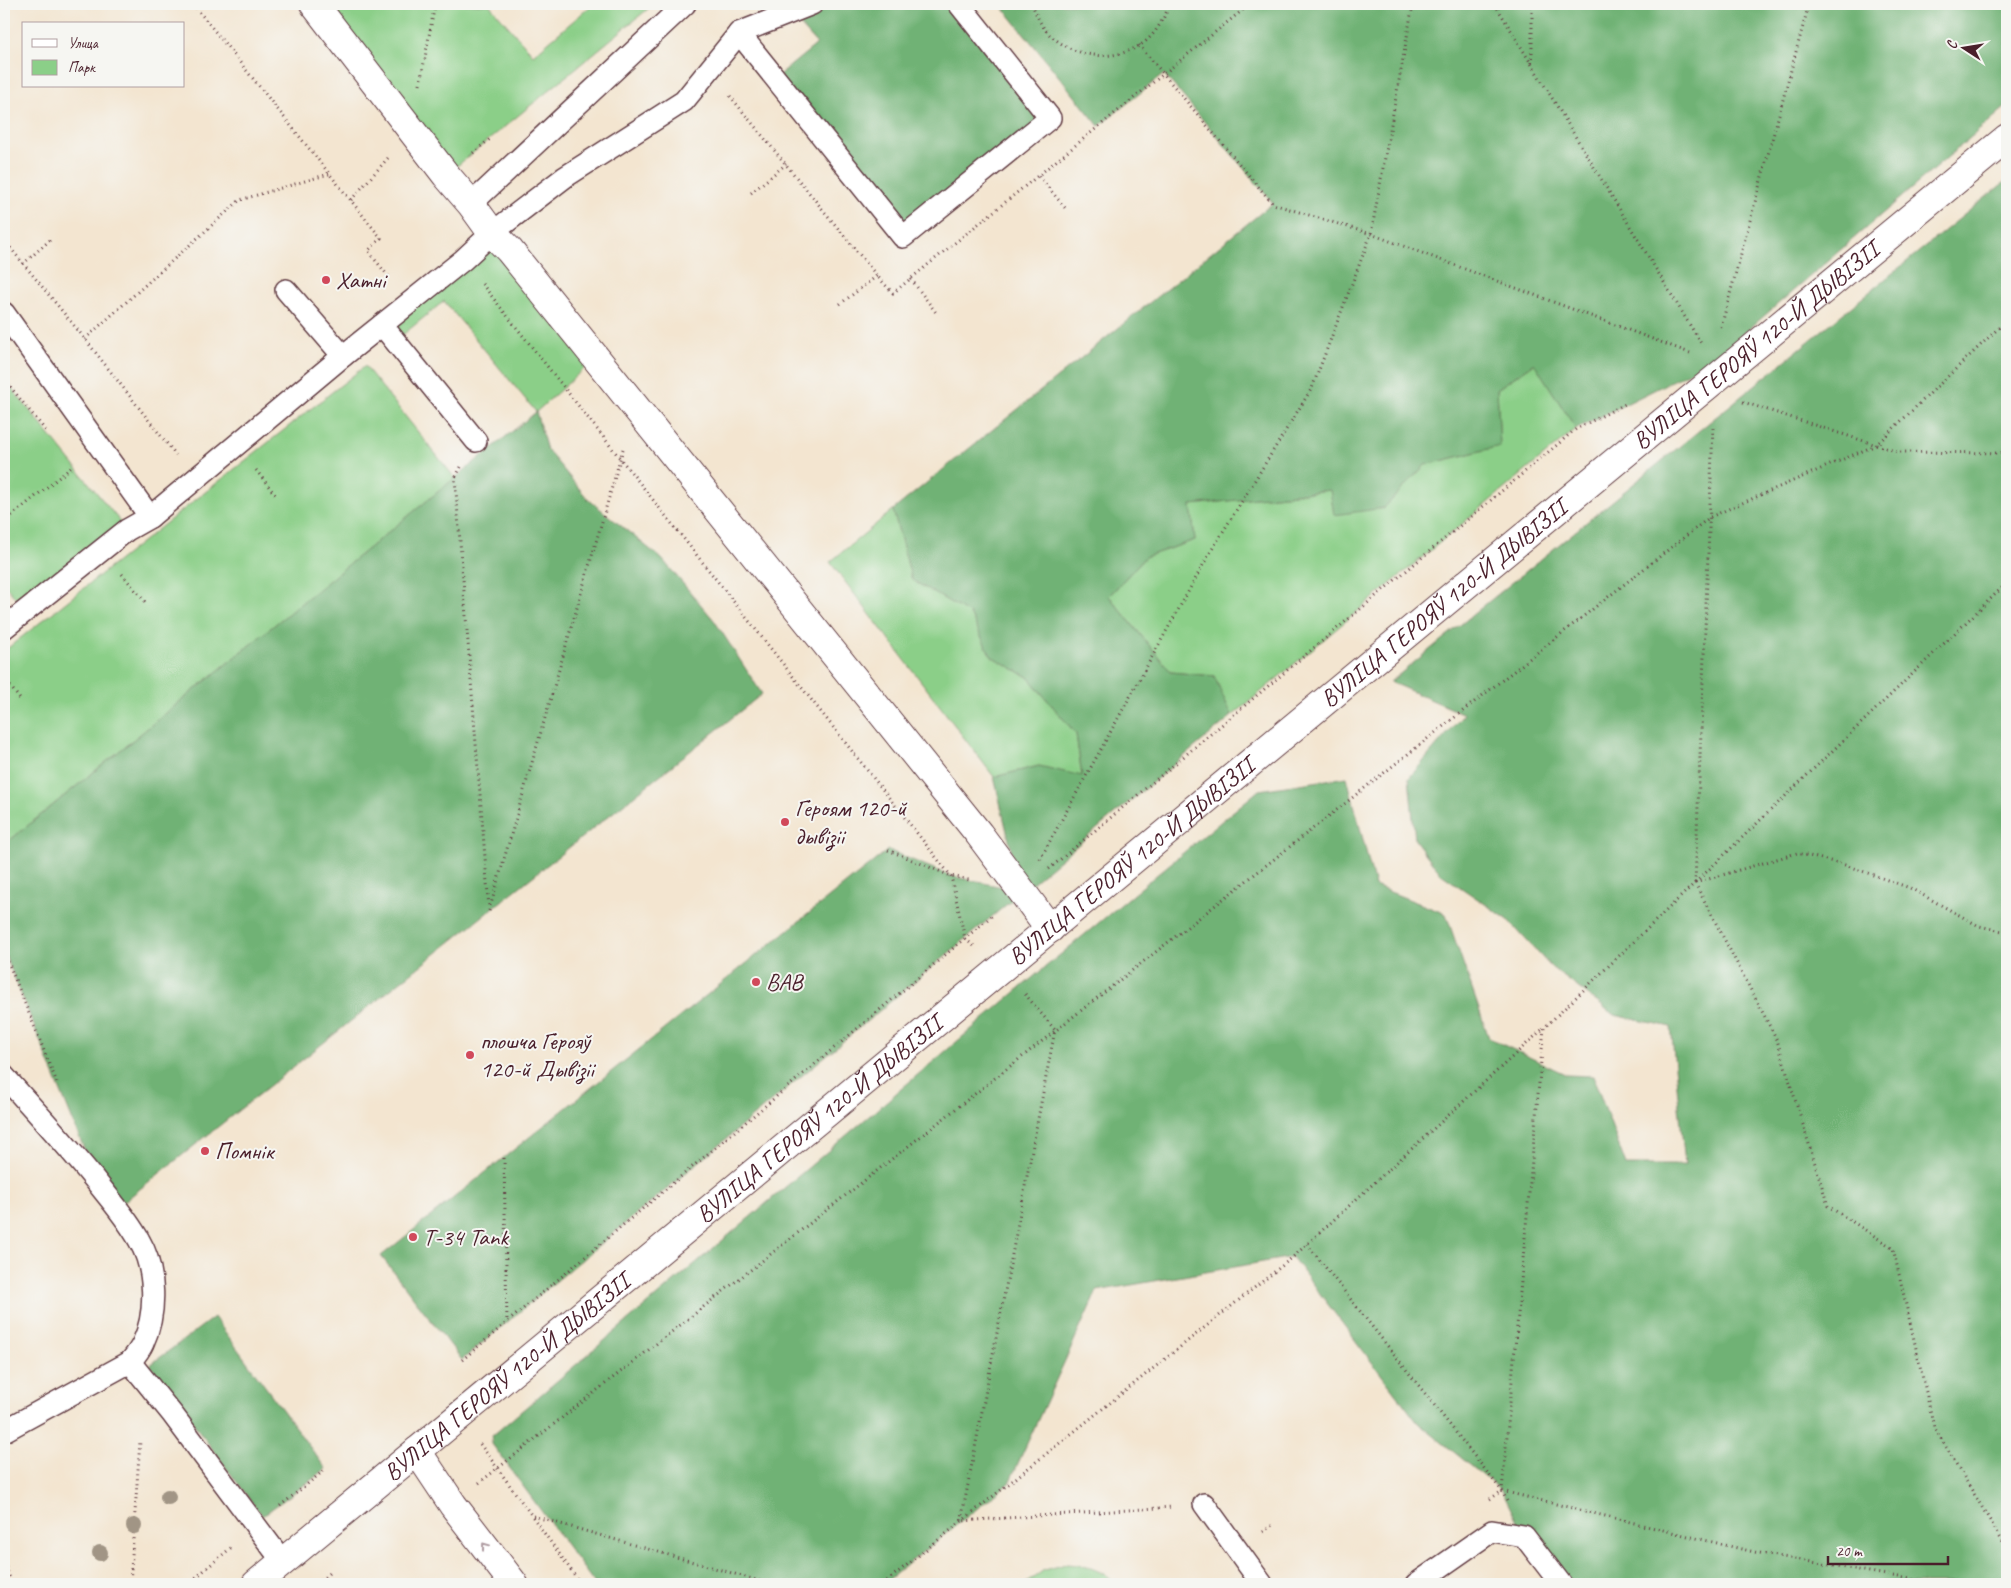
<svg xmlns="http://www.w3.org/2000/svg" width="2011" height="1588" viewBox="0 0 2011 1588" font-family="Caveat,sans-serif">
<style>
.green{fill:#8bcf88;stroke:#6a775a}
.forest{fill:#70b274;stroke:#5d6850}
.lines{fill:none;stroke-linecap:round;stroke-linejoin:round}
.service-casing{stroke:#633d44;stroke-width:24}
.minor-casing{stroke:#633d44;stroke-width:30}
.tertiary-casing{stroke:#633d44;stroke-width:30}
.path{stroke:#633d44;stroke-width:3;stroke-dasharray:1 4;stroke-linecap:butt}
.service{stroke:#fff;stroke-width:21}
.minor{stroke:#fff;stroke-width:28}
.tertiary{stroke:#fff;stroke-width:28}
.tree{fill:#a19585}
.oneway{stroke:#ae9aa0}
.poi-dot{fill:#d1495b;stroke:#f6f6f2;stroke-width:2}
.labels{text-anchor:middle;stroke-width:4;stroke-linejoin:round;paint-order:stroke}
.poi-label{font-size:24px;fill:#4a1f2b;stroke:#f6f6f2;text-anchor:start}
.street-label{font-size:24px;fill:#4a1f2b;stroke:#f6f6f2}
</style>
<rect width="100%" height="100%" fill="#f6f6f2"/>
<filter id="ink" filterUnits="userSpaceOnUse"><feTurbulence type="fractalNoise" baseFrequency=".02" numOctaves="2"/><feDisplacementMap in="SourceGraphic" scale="10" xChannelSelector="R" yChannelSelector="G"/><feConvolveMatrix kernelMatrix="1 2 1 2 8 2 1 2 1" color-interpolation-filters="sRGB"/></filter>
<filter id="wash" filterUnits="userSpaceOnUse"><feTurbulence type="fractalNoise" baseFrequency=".0096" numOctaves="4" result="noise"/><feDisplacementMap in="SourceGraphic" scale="20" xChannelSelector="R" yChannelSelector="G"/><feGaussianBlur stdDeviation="1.12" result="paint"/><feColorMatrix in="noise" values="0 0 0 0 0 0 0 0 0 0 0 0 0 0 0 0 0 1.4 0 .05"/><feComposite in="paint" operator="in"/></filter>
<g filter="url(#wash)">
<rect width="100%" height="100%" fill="#f3e5d0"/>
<!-- green -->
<g class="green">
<polygon points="314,4 489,4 533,55 593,4 654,4 446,175"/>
<polygon points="492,233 596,358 536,412 444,301 394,342 382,325"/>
<polygon points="1535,363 1576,429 1232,716 1214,676 1171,672 1109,596 1145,557 1195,540 1191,505 1331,490 1384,508 1425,465 1500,446 1497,389"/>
<polygon points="365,366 455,478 4,845 4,651"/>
<polygon points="4,379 127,530 26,611 4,584"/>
<polygon points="893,510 912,580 970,614 991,656 1028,677 1076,734 1082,777 1039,766 994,777 830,562"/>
<path d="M1065,1564C1086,1565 1101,1569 1116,1584H1025L1044,1570Z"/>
</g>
<!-- forest -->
<g class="forest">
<polygon points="781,4 959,4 1050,118 903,237 774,79 817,44"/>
<polygon points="1000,4 2007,4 2007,106 1712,361 1576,429 1534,363 1497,389 1500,446 1425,465 1384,508 1334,515 1330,490 1191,505 1195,540 1145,557 1109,596 1171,672 1214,676 1232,716 462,1360 381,1256 888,850 951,876 1021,891 994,777 1039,766 1082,776 1076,734 1028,677 991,656 970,614 912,580 893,510 1273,203 1164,74 1099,126"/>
<polygon points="2007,180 2007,1584 1561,1584 1524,1536 1502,1491 1418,1423 1292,1257 1097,1291 1009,1483 883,1584 595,1584 492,1444 492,1436 1020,988 1259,790 1347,777 1375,886 1446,914 1489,1038 1567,1075 1593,1076 1626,1165 1685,1165 1671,1027 1614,1015 1551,967 1507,919 1441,874 1415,840 1409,778 1464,714 1390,682"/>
<polygon points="536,412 547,450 588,499 662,559 714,620 762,694 116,1208 85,1151 4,952 4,845"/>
<polygon points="214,1317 326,1469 262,1516 150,1365"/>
</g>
</g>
<g filter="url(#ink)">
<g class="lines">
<defs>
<g id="service">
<polyline points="739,33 903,237 1050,118 959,4"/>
<polyline points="471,204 685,4"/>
<polyline points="286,290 343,356"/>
<polyline points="4,313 150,517"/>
<polyline points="382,325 476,441"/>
<polyline points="4,628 127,530 150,517 343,356 463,260 492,233 565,177 684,101 739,33 812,4"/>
<path d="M4,1076C36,1112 69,1147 99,1185C113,1203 128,1220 139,1240C156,1269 157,1313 143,1343C140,1350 135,1356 130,1362L4,1431"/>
<polyline points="130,1362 173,1415 283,1562"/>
<polyline points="1204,1504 1262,1584"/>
<polyline points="1416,1584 1492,1531 1524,1536 1561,1584"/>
</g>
<g id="minor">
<polyline points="314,4 446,175 471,204 492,233 509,250 979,834 1050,929"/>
<polyline points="417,1451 453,1505 514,1584"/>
</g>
<g id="tertiary">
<path id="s1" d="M256,1584L2007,138"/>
</g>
</defs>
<!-- service casing -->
<use href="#service" class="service-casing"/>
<!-- minor casing -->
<use href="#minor" class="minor-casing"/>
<!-- tertiary casing -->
<use href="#tertiary" class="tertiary-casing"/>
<!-- path -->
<g class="path">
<polyline points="193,4 381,238 368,251 389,277"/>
<path d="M1032,4C1037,17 1043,31 1055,39C1080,59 1118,62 1145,42C1157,32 1164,18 1170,4"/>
<polyline points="1242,4 1245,8"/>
<polyline points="1495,4 1702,345"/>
<polyline points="1139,45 1273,204 1371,234 1690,353"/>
<polyline points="1532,63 1532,4"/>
<polyline points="420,84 435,4"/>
<polyline points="730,96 877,276 893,293 1250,4"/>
<polyline points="473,153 490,139"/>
<polyline points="1039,176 1066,209"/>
<polyline points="751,193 786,164"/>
<polyline points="351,200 388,158"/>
<polyline points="4,240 85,339 176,455"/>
<polyline points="23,264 50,240"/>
<polyline points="911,279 937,314"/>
<polyline points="482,284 951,876 965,939 974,946"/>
<polyline points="840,304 877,276"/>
<polyline points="1721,327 1809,4"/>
<polyline points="85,339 240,200 329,174"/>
<polyline points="4,379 46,431"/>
<polyline points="1743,402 1898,452 2007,453"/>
<polyline points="461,467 455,478 489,908"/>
<polyline points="256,470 277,497"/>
<polyline points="4,522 73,466"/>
<polyline points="122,574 146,603"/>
<polyline points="4,678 22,702"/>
<polyline points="888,850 951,876 969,880"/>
<polyline points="1040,859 1208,556 1312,388 1371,234 1413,4"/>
<polyline points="1049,869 1576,429 1627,403"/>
<polyline points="1695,883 1777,1040 1828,1206 1893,1248 1934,1427 2007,1549"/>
<polyline points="1695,883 2007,583"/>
<polyline points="1695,883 1797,853 1842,864 1910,888 1979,926 2007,932"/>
<polyline points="489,911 623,449"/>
<polyline points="4,952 58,1085"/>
<polyline points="1025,994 1055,1030 961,1521 1173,1507"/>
<polyline points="504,1158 507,1322"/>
<polyline points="1307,1244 1502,1491 1754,1552 1939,1584"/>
<polyline points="462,1360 994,914"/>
<polyline points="480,1444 581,1584"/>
<polyline points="479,1483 1710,517 1876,445 2007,320"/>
<polyline points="1490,1499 1502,1491"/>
<polyline points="1507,1501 1502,1491 1544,1028 1695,883 1713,428"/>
<polyline points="280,1506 326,1469"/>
<polyline points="533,1516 770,1584"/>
<polyline points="1263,1532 1274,1524"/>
<polyline points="4,1562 12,1584"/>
<polyline points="130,1584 140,1441"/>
<polyline points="188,1584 233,1546"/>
<polyline points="317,1584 329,1573"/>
<polyline points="883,1584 1293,1257 1544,1028"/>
</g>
<!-- service -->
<use href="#service" class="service"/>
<!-- minor -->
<use href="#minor" class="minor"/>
<!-- tertiary -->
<use href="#tertiary" class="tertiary"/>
</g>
<!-- trees -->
<g class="tree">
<circle cx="168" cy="1497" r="8"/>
<circle cx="134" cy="1526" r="8"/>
<circle cx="100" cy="1553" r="8"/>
</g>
<!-- one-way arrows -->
<defs><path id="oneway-chevron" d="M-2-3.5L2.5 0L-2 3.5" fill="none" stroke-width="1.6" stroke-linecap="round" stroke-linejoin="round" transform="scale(1.25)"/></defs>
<use class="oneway" href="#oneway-chevron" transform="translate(485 1546) rotate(-127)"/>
</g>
<!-- markers -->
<g class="poi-dot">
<circle cx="326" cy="280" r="5"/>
<circle cx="785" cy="822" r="5"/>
<circle cx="756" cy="982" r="5"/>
<circle cx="470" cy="1055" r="5"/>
<circle cx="205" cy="1151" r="5"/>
<circle cx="413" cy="1237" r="5"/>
</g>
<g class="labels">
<!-- poi labels -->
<g class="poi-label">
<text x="336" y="288">Хатні</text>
<text x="795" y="816">Героям 120-й<tspan x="795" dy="28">дывізіі</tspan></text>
<text x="766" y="990">ВАВ</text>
<text x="480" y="1049">плошча Герояў<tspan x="480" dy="28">120-й Дывізіі</tspan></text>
<text x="215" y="1159">Помнік</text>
<text x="423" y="1245">T-34 Tank</text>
</g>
<!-- street labels -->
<g class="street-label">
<text dy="8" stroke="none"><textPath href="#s1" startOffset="1945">ВУЛІЦА ГЕРОЯЎ 120-Й ДЫВІЗІІ</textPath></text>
<text dy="8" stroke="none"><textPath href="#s1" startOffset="1540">ВУЛІЦА ГЕРОЯЎ 120-Й ДЫВІЗІІ</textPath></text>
<text dy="8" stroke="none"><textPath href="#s1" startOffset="1135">ВУЛІЦА ГЕРОЯЎ 120-Й ДЫВІЗІІ</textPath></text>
<text dy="8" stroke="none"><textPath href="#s1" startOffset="730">ВУЛІЦА ГЕРОЯЎ 120-Й ДЫВІЗІІ</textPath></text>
<text dy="8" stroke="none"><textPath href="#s1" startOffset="325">ВУЛІЦА ГЕРОЯЎ 120-Й ДЫВІЗІІ</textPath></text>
</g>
</g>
<!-- margin -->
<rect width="2011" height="1588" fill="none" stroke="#f6f6f2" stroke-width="20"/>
<!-- legend -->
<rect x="22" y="22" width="162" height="65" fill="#f6f6f2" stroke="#b1a0a2"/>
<rect x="32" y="39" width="25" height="8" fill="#ffffff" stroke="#b1a0a2"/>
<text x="68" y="48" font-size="15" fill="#4a1f2b">Улица</text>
<rect x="32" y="60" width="25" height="15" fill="#8bcf88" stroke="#b1a0a2"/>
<text x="68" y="72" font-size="15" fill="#4a1f2b">Парк</text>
<!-- north arrow -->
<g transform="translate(1964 48) rotate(282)" stroke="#f6f6f2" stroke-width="4" paint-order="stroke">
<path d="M0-4L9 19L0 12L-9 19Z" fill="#4a1f2b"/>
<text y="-8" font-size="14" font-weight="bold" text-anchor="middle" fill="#4a1f2b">С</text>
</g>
<!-- scale -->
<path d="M1828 1556v8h120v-8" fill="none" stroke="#4a1f2b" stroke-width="2.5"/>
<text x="1836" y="1556" font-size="15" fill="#4a1f2b" stroke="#f6f6f2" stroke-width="4" paint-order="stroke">20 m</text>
</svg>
